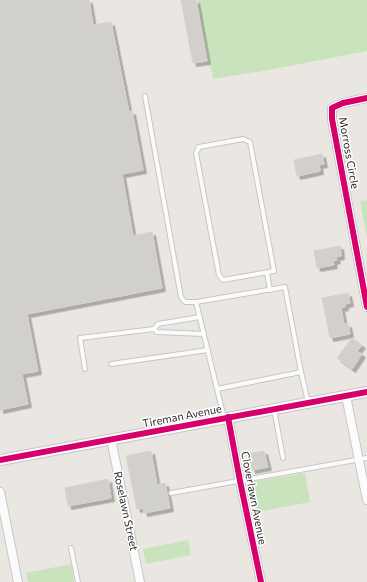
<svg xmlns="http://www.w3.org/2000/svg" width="367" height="582" viewBox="0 0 367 582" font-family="Commissioner,sans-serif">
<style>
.green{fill:#c9e4bc}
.building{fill:#d2d0cd;stroke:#d5d2ce;filter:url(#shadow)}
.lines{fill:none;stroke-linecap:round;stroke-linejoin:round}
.service-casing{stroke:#c7c6c6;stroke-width:6}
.minor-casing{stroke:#c7c6c6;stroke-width:10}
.tertiary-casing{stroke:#c7c6c6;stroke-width:12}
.service{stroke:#fcfbfb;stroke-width:4}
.minor{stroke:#fcfbfb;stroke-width:8}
.tertiary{stroke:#fcfbfb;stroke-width:10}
.cycleway-casing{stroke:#fff;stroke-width:8}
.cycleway{stroke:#d6006c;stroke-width:6}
.labels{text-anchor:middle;stroke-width:3;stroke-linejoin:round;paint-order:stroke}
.street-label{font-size:11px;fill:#2b2b2b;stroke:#fff}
</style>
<defs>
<filter id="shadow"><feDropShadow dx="3.5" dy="3.5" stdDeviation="0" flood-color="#0004"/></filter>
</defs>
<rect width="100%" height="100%" fill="#eae7e2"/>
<!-- green -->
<g class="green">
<polygon points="198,0 367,0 367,51 269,70 213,79"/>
<polygon points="367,200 367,237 360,201"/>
<polygon points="305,473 310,502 257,512 251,482"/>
<polygon points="188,540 191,555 146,564 143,549"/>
<polygon points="71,564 74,582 28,582 26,573"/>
</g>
<!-- building -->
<g class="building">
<polygon points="0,0 89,0 93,25 111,22 129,112 132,111 143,170 122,174 133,236 152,232 162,288 27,314 38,371 22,374 28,404 0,410"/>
<polygon points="181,0 196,0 207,61 193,63"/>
<polygon points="322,154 324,164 319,165 320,171 297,176 294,160"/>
<polygon points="340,246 341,256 336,257 337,260 333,261 334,265 317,268 314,251"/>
<polygon points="348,293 350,303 345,304 345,307 341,308 344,324 348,324 350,334 330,338 322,298"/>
<polygon points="352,338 362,345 357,351 362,354 352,369 337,358"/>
<polygon points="151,451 157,485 165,483 170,508 144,513 143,508 137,509 126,456"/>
<polygon points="264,451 268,467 252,470 248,454"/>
<polygon points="108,479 111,498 68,506 65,488"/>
</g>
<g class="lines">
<defs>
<g id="service">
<polyline points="145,96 181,297 185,302 196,302 285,287 301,372 217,389 224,418"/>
<polygon points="243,139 250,142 274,271 223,280 219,275 196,153 199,147"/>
<polyline points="267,273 270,290"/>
<polyline points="196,302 217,389"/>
<polyline points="154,329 158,324 200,317"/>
<polyline points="111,364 208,350"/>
<polyline points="85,369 80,338 154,329 157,332 204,334"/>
<polyline points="301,372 308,402"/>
<polyline points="274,409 283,458"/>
<polyline points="171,493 367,458"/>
<polyline points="71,548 78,582"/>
</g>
<g id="minor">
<polyline points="367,98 343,103 332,108 332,119 367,307"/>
<polyline points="346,396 367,500"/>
<polyline points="228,417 240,481 261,582"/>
<polyline points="111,439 140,582"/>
<polyline points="0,492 18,582"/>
</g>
<polyline id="tertiary" points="0,460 367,392"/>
</defs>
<!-- service casing -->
<use href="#service" class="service-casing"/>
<!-- minor casing -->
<use href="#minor" class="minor-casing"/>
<!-- tertiary casing -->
<use href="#tertiary" class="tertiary-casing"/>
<!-- service -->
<use href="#service" class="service"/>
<!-- minor -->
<use href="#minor" class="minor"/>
<!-- tertiary -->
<use href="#tertiary" class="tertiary"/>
<defs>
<g id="cycleway">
<polyline points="367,98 343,103 332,108 332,119 367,307"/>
<polyline points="228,417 240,481 261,582"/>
<polyline points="0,460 367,392"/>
</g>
</defs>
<!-- cycleway casing -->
<use href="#cycleway" class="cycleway-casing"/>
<!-- cycleway -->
<use href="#cycleway" class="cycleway"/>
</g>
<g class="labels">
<!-- street labels -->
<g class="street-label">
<text transform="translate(349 153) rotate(80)" y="4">Morross Circle</text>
<text transform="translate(182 416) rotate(-11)" y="4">Tireman Avenue</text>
<text transform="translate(254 498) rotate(79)" y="4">Cloverlawn Avenue</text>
<text transform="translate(126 511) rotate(78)" y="4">Roselawn Street</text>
</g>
</g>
</svg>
